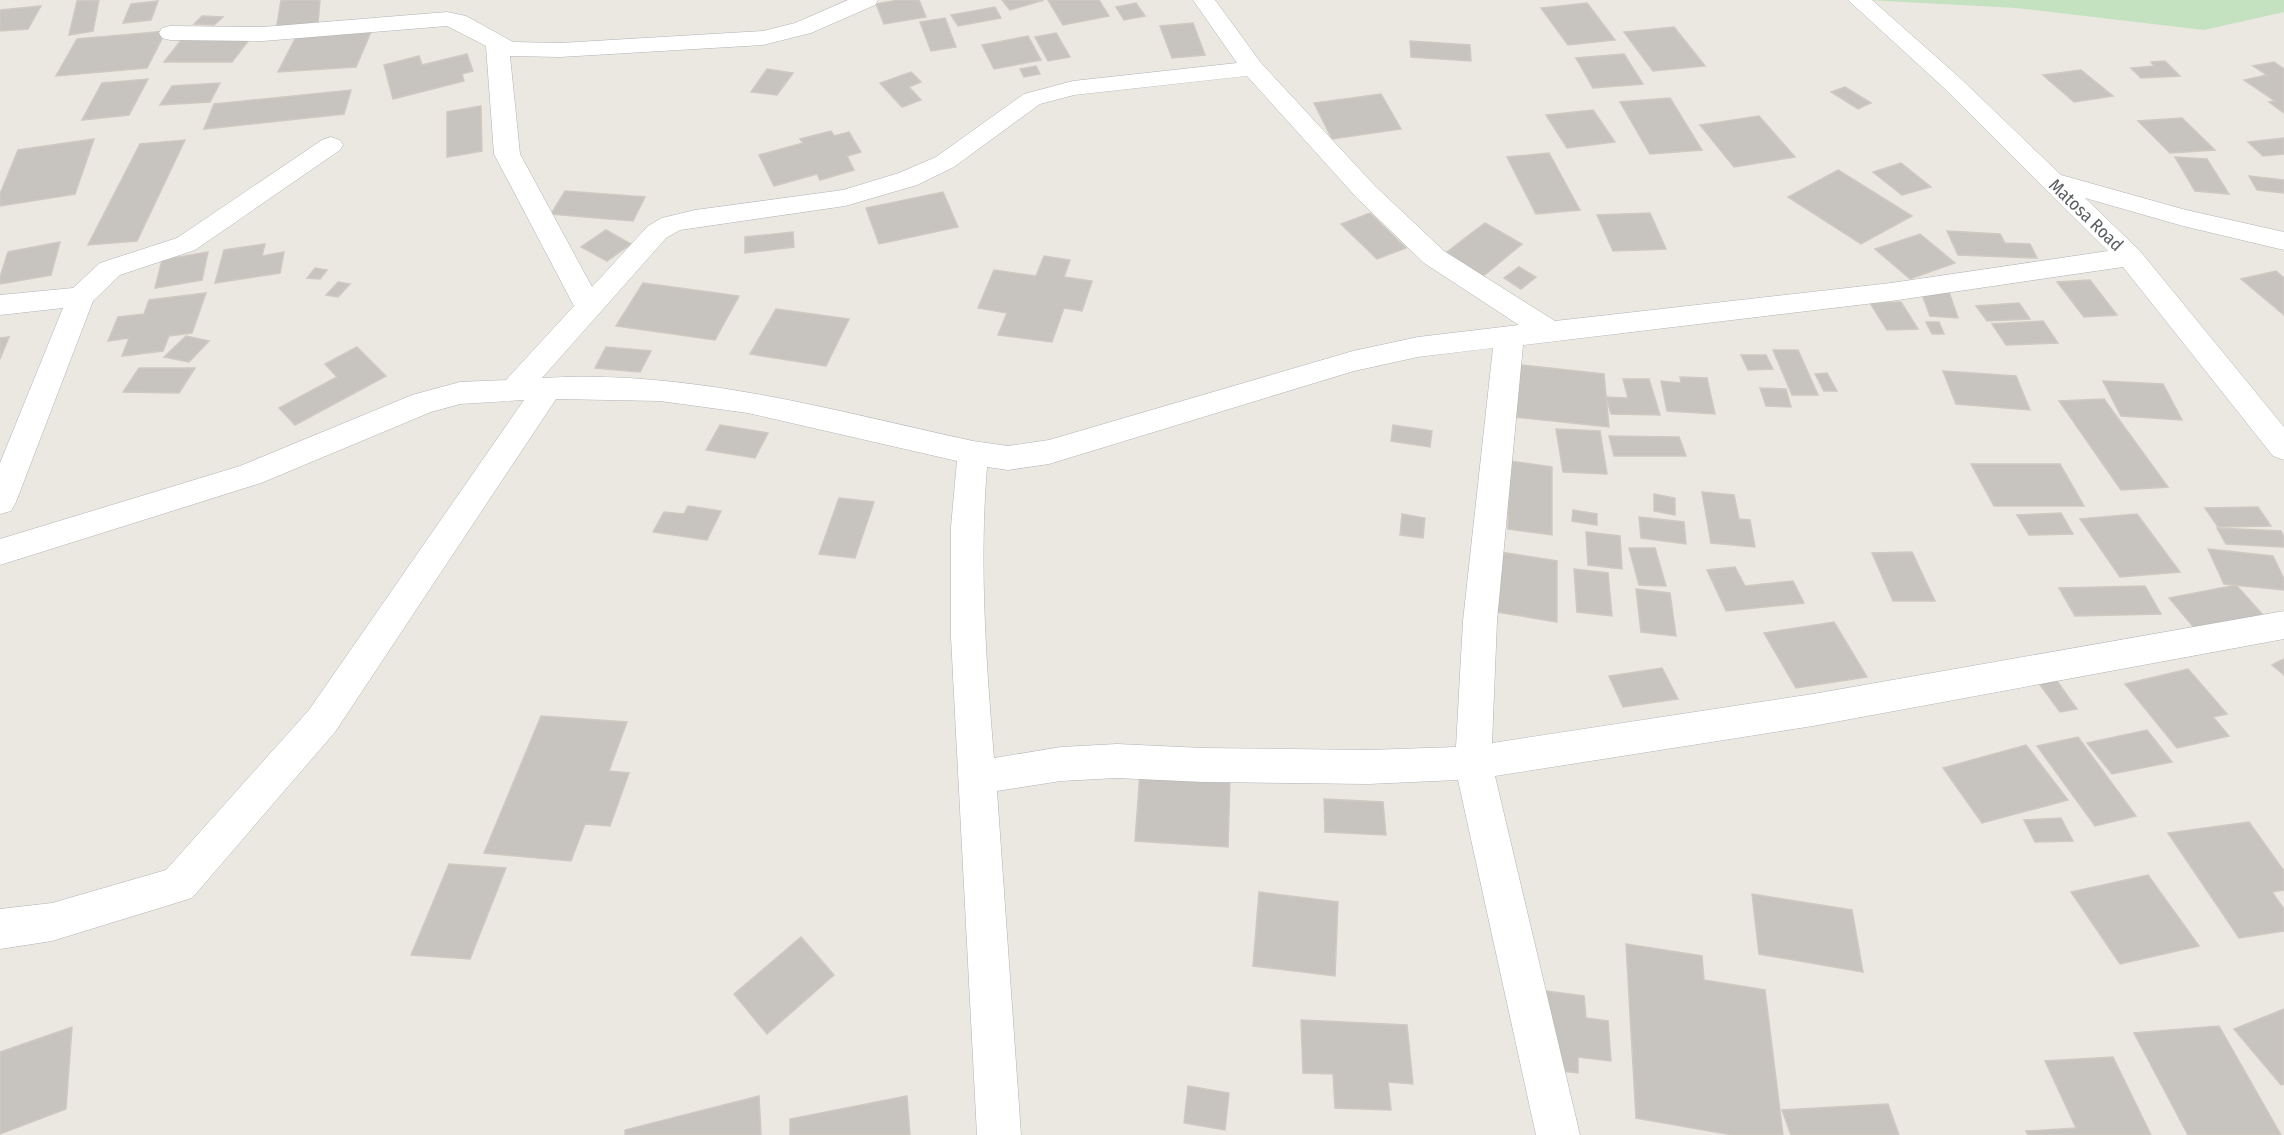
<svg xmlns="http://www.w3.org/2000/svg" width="2284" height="1135" viewBox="0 0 2284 1135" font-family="'Fira Sans Condensed',sans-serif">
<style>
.green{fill:#c4e1c0}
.building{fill:#c7c3be;stroke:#cfc9c1;stroke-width:1.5}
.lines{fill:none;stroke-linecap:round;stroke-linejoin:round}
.minor-casing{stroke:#afb3b6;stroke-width:1}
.minor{fill:#fff;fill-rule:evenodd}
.labels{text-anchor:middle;stroke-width:6;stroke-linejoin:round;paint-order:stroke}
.far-street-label{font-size:18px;fill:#5a5e61;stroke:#fff}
</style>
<rect width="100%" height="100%" fill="#ebe8e2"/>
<!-- green -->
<polygon class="green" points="1867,0 2284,0 2284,12 2204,30 2016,8"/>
<!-- building -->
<g class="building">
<polygon points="99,0 93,31 69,35 77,1"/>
<polygon points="281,0 320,0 318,23 276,30"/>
<polygon points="898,0 919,0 926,17 884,24 876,4"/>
<polygon points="1002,0 1044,0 1010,10"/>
<polygon points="1048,0 1099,0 1109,16 1063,25"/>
<polygon points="158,1 151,20 123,23 131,4"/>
<polygon points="1136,3 1145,16 1124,20 1116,7"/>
<polygon points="1587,3 1615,40 1568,45 1541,8"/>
<polygon points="41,6 28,29 0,31 0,10"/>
<polygon points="995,7 1001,18 958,26 951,15"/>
<polygon points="202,16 223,17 214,25 194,24"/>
<polygon points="945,18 956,47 931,51 920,22"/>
<polygon points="1193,23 1205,55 1172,58 1160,26"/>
<polygon points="1674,27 1705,66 1653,71 1624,32"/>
<polygon points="166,31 147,68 56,76 77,39"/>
<polygon points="371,32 356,67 278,72 296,37"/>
<polygon points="1056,33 1070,57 1048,61 1035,37"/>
<polygon points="185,35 252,36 232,62 164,62"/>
<polygon points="1028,36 1041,60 994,69 982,45"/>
<polygon points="1410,41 1470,45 1471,61 1411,57"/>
<polygon points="467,54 473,71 462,74 464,81 393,99 384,65 419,56 422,65"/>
<polygon points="1624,54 1643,84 1593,88 1576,58"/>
<polygon points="2165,61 2180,76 2141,78 2131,68 2154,66 2151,62"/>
<polygon points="2274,62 2284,69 2284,113 2269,102 2275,101 2244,80 2267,75 2253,66"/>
<polygon points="1036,66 1040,74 1024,77 1020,69"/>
<polygon points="767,69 793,73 777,95 751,92"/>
<polygon points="2081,70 2113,96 2074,102 2043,75"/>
<polygon points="911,72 921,82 909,87 921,100 902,107 880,83"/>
<polygon points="148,79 129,115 82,120 102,83"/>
<polygon points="220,83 210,102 160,105 172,86"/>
<polygon points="1845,87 1871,103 1858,109 1831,92"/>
<polygon points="351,90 344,114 204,129 214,104"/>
<polygon points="1381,94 1401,129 1332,139 1314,103"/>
<polygon points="1670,98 1702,150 1650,154 1620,102"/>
<polygon points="481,106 482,151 447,157 447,112"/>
<polygon points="1593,110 1615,142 1567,148 1546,115"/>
<polygon points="1759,116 1795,157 1734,167 1700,125"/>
<polygon points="2182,118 2215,150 2170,153 2138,121"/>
<polygon points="831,131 834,136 849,132 861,152 847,156 854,170 820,180 817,174 774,186 759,155 803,143 800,139"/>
<polygon points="2284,138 2284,154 2263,156 2248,142"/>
<polygon points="94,139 75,194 0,206 0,194 18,150"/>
<polygon points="185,140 137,241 88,245 140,144"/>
<polygon points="1549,153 1580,210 1536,214 1507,157"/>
<polygon points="2175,157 2207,159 2229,194 2195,191"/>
<polygon points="1901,163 1931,187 1902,195 1873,172"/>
<polygon points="1838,170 1912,216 1861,244 1788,197"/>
<polygon points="2249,176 2284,180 2284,193 2257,190"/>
<polygon points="565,191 645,197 633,221 551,214"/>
<polygon points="943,192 958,227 879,244 866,208"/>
<polygon points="1370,213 1406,248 1377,259 1341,224"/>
<polygon points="1650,213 1666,249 1613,251 1597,215"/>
<polygon points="1485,223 1522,244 1482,277 1443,255"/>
<polygon points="606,230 631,244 607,261 581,247"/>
<polygon points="1947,231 2000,234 2005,243 2030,244 2037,258 1958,255"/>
<polygon points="793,232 794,247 745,253 745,237"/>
<polygon points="1920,234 1955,263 1910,279 1875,249"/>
<polygon points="60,242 51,275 0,284 0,277 8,252"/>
<polygon points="265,244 262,256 284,252 280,273 215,283 224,250"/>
<polygon points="208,252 202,280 155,288 162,260"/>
<polygon points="1044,256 1070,260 1064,277 1092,281 1082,311 1064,308 1052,342 998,335 1007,313 978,308 994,270 1036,276"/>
<polygon points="1519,267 1536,277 1521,289 1504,278"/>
<polygon points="315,268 327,270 320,279 307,278"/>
<polygon points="2276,271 2284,278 2284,315 2241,279"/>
<polygon points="2090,280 2117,315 2084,317 2057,282"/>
<polygon points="338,282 350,284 338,297 326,295"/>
<polygon points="643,283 739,296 715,340 616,326"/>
<polygon points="1920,289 1949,292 1958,318 1930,316"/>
<polygon points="206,293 192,333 169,336 163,351 122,356 129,338 108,341 118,317 144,314 149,300"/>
<polygon points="1901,302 1918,329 1887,330 1870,303"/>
<polygon points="2019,303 2030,319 1987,321 1976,306"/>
<polygon points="776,309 849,319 826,366 750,354"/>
<polygon points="2043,321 2058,343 2006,345 1992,324"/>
<polygon points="1926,322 1939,322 1944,334 1932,334"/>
<polygon points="186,336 209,341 189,362 164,357"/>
<polygon points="9,337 0,359 0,338"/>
<polygon points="357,347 386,376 295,425 279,408 337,377 325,364"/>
<polygon points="606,347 651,351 640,372 595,368"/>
<polygon points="1773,350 1798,350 1818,395 1792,395"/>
<polygon points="1741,355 1766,355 1773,369 1748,370"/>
<polygon points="1513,364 1604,374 1609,427 1515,417"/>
<polygon points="139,368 195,368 179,393 123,392"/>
<polygon points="1943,371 2016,376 2030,410 1956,404"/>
<polygon points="1827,373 1837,391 1824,391 1815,374"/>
<polygon points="1680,377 1707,378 1715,414 1667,411 1661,381 1681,383"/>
<polygon points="1623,379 1649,379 1660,415 1611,414 1606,397 1628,398"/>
<polygon points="2103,381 2163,384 2182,420 2121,416"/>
<polygon points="1760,388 1786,389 1791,407 1766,406"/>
<polygon points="2104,399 2168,487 2121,490 2059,401"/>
<polygon points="720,425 768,433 755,458 706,450"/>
<polygon points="1393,425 1432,431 1430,447 1391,441"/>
<polygon points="1556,429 1600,431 1607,474 1563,472"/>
<polygon points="1609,436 1679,437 1686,456 1614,456"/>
<polygon points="1509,461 1552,467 1552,535 1508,529"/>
<polygon points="1971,464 2060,464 2084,506 1994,506"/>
<polygon points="1702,492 1734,495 1739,519 1750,520 1755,547 1711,543"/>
<polygon points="1654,494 1675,498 1675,515 1654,511"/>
<polygon points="839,498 874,502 855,558 819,554"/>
<polygon points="688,506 721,511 707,540 653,532 664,512 684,514"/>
<polygon points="2258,507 2271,526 2218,527 2205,508"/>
<polygon points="1573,510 1597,514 1597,525 1572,521"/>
<polygon points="2061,513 2073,534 2029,535 2017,515"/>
<polygon points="1402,514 1425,518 1423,538 1400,535"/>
<polygon points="2137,514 2180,572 2120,577 2080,519"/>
<polygon points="1639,517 1684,522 1686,544 1641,538"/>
<polygon points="2217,528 2281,531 2284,537 2284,547 2226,544"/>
<polygon points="1586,532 1620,536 1622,569 1588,565"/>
<polygon points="1629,548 1655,548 1666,586 1639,585"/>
<polygon points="2208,549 2273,556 2284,579 2284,590 2224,584"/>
<polygon points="1494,551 1557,561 1557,622 1491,611"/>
<polygon points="1912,552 1935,601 1893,601 1872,553"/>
<polygon points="1735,567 1745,586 1793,581 1804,603 1726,611 1707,570"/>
<polygon points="1574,569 1608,573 1612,616 1577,612"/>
<polygon points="2236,585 2264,616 2196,630 2169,598"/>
<polygon points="2145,586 2161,614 2075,616 2059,588"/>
<polygon points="1636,589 1670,593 1676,636 1641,632"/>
<polygon points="1834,622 1867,677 1796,688 1764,633"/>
<polygon points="2284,659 2284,675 2272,665"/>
<polygon points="1662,668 1678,699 1623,707 1609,676"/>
<polygon points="2188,669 2227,714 2213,717 2229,736 2177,748 2125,684"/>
<polygon points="2052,674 2077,709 2060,712 2035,678"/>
<polygon points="541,716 627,722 609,771 629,773 610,826 585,824 571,861 484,853"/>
<polygon points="2147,730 2172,762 2112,774 2087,743"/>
<polygon points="2078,737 2136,816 2095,826 2037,746"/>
<polygon points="2026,745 2068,800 1982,823 1943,768"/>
<polygon points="1140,772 1230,778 1228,847 1135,841"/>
<polygon points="1324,799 1383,802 1386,835 1325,832"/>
<polygon points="2061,818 2073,841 2035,842 2024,820"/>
<polygon points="2249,822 2284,871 2284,890 2272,892 2284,909 2284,931 2239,938 2168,833"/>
<polygon points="449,864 506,868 470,959 411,955"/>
<polygon points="2148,875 2199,946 2120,964 2071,892"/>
<polygon points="1259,892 1338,902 1335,976 1253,966"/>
<polygon points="1752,894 1852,910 1863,972 1759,954"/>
<polygon points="801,937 834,975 767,1034 734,994"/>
<polygon points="1626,944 1702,956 1704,980 1765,990 1783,1135 1732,1135 1636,1118"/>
<polygon points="1539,990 1584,996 1586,1018 1608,1021 1611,1061 1578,1057 1578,1073 1544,1069"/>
<polygon points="2284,1009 2284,1084 2281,1085 2234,1029"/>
<polygon points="1301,1020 1407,1025 1413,1084 1388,1082 1391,1110 1335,1108 1333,1074 1303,1073"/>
<polygon points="2219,1026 2281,1135 2188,1135 2134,1033"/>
<polygon points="72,1027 66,1109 0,1134 0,1052"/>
<polygon points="2113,1057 2151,1135 2028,1135 2026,1131 2076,1128 2045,1061"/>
<polygon points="1188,1086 1229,1093 1225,1130 1184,1123"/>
<polygon points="759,1096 761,1135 625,1135 625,1130"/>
<polygon points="907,1096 910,1135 790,1135 790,1119"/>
<polygon points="1888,1104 1899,1135 1791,1135 1782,1110"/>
</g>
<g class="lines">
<defs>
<g id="minor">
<path d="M848,0H878L875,5L811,33L763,45L560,57L510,56L520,154L592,287L648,226L662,218L695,210L843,190L899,173L936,157L1024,94L1073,81L1237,63L1193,0H1215L1261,63L1375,186L1444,251L1555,321L1891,283L2108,251L1944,88L1848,0H1872L1960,78L2061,175L2186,210L2284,232V250L2183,226L2085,198L2140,251L2284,427V460L2273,456L2123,267L1891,301L1523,345L1497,621L1492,743L1813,694L2284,611V639L1813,726L1495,776L1580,1135H1536L1458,780L1368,784L1203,782L1117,778L1061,781L997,791L1021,1135H977L951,637V527L957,461L748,413L660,401L556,399L335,732L192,898L52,941L0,949V909L52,903L166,870L309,710L524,400L460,404L431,412L261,483L0,565V539L240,466L412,395L460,382L506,380L574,306L494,154L486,46L447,26L263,41L170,40L162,38L159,33L162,28L170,26L263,27L447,12L466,16L513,42L560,43L763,31L795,23ZM1247,76L1357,198L1424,263L1519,325L1418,337L1353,351L1049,440L1008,446L973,441C831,410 689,369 542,378L666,238L680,230L845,206L917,185L954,167L1040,104L1074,95ZM1493,348L1463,621L1456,747L1368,750L1203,748L1117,744L1061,747L994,758C986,661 979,564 987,467L1008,470L1049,464L1354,371L1418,357Z"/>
<polygon points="331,137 340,140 343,145 340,150 195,250 120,275 93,301 16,502 11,511 0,514 0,463 63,308 0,315 0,295 73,288 100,263 177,238 322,140"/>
</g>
</defs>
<!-- minor casing -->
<use href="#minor" class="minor-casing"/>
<!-- minor -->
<use href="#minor" class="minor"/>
</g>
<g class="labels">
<!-- far-street labels -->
<g class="far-street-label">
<text transform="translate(2086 215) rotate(44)" y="6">Matosa Road</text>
</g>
</g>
</svg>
